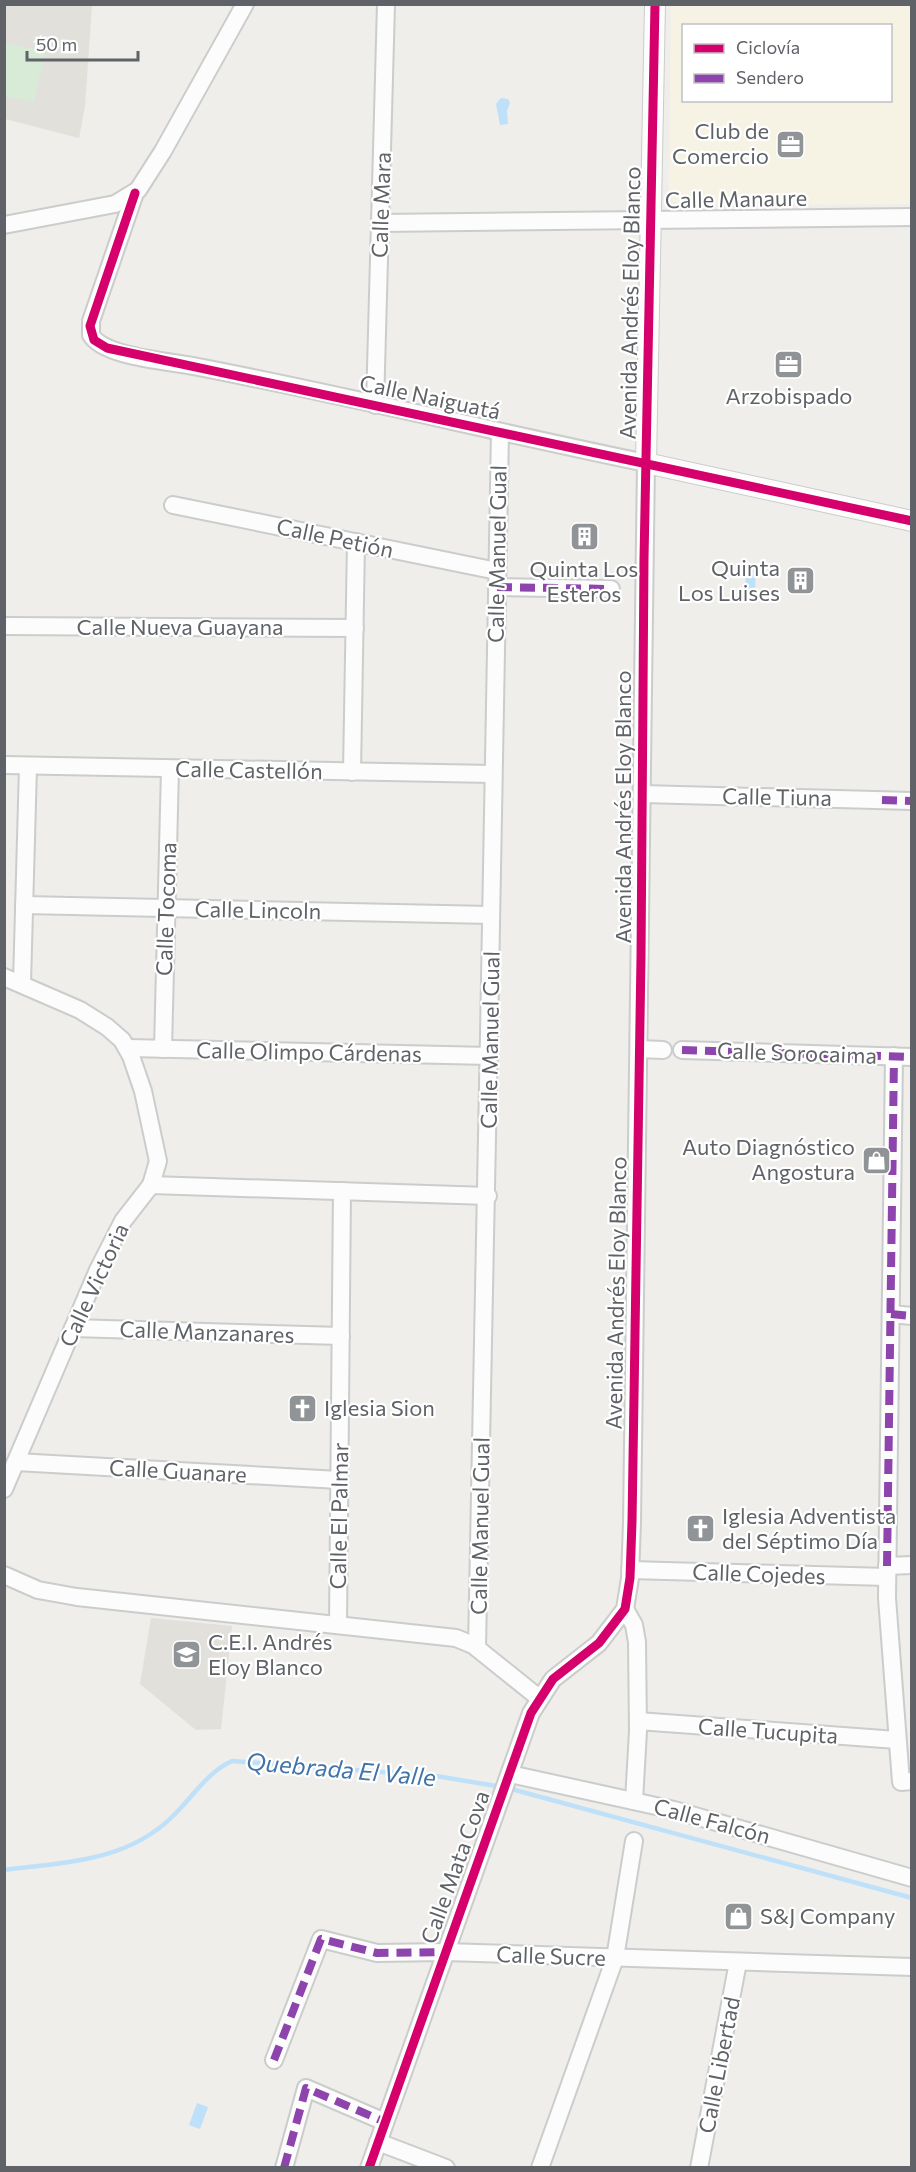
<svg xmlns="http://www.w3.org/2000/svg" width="916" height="2172" viewBox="0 0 916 2172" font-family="Commissioner,sans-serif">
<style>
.commercial{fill:#f7f3e4;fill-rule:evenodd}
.education{fill:#e2e0da}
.green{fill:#d8ebd6}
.water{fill:#bfe0f9}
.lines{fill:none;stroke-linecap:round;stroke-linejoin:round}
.stream{stroke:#bfe0f9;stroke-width:4.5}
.minor-casing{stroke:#cbcccc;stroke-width:20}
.tertiary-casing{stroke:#cbcccc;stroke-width:22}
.minor{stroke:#fdfcfc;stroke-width:16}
.tertiary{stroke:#fdfcfc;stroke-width:20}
.quiet{stroke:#8e44ad;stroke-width:8;stroke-dasharray:15 8;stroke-linecap:butt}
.cycleway-casing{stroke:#fff;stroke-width:13}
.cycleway{stroke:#d6006c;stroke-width:9}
.labels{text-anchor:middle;stroke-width:4.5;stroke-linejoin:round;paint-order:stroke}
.poi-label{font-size:22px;fill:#5f6368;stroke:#fff;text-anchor:start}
.street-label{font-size:22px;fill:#5f6368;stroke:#fff}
.water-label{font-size:24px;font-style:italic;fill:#4174aa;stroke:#fff}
</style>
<rect width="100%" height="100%" fill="#efeeea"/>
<!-- commercial -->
<path class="commercial" d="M671,5H911V204L684,205L673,201L669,191ZM684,26H890V100H684Z"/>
<!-- education -->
<g class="education">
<polygon points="4,5 92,5 85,106 79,138 5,119"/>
<polygon points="151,1618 232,1626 221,1729 196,1730 140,1684"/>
</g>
<!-- green -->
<polygon class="green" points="5,43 45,51 34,102 5,96"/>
<!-- water -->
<g class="water">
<polygon points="501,98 508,99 510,103 507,111 508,124 500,125 496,104"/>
<polygon points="746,566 756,567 755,592 745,592"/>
<polygon points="197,2103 208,2107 200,2129 189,2125"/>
</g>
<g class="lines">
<!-- stream -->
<g class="stream">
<polyline points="515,1790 912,1898"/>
<path d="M4,1870C65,1862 126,1862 172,1817C193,1797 206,1773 232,1761L436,1776L496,1786"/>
</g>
<defs>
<g id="minor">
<path d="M135,193L91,321V335C104,357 168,361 193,366C345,395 495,432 646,463L632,1522L630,1578L625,1609L599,1643L553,1679L531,1713L369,2168"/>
<polyline points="380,223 912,217"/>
<polyline points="4,225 115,204 138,190 163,151 245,4"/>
<polyline points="375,405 386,4"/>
<polyline points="173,505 497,571"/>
<polyline points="497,587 611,589"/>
<polyline points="4,626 355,628"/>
<polyline points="4,765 493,774"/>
<polyline points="352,772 356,542"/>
<polyline points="642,794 912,801"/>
<polyline points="24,905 491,915"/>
<polyline points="4,977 80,1010 107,1027 122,1040 131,1056 143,1091 158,1161 151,1185 123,1221 98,1270 4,1489"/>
<polyline points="22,983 28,766"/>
<polyline points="128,1048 490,1056"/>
<polyline points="163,1049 170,769"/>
<polyline points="640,1049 663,1050"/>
<polyline points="682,1050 912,1057"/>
<polyline points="894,1056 887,1598 901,1782 912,1781"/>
<polyline points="151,1185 488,1196"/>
<polyline points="891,1314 912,1316"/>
<polyline points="73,1328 341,1336"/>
<polyline points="16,1462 339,1480"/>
<polyline points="887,1566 912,1565"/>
<polyline points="630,1570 887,1577"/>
<polyline points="4,1575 38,1590 77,1597 456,1638 473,1645 539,1698"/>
<polyline points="625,1609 634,1625 637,1642 638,1731 634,1801"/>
<polyline points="338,1625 342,1191"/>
<path d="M477,1648C487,1243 491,837 500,432"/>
<polyline points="638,1721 897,1740"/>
<polyline points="510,1774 674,1810 912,1878"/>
<polyline points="274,2060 321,1939 377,1953 445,1952 912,1967"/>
<polyline points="378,2142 446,2168"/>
<polyline points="284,2168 306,2088 385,2122"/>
<polyline points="540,2168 615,1958 634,1841"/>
<polyline points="699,2168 738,1962"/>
</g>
<polyline id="tertiary" points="655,4 646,463 912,521"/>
</defs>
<!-- minor casing -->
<use href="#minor" class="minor-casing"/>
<!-- tertiary casing -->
<use href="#tertiary" class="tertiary-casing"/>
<!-- minor -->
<use href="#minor" class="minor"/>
<!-- tertiary -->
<use href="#tertiary" class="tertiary"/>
<!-- quiet -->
<g class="quiet">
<polyline points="497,587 611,589"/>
<polyline points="882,800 912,801"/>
<polyline points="682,1050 912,1057"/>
<polyline points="891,1314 912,1316"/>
<polyline points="887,1566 894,1056"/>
<polyline points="274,2060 321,1939 377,1953 445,1952"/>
<polyline points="284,2168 306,2088 385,2122"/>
</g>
<defs>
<g id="cycleway">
<polyline points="135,193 90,326 94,340 107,348 912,521"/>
<polyline points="369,2168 531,1713 553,1679 599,1643 625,1609 630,1578 632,1522 641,957 644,559 655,4"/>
</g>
</defs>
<!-- cycleway casing -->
<use href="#cycleway" class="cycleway-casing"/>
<!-- cycleway -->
<use href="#cycleway" class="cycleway"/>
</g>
<!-- icons -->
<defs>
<symbol id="office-square" viewBox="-11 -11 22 22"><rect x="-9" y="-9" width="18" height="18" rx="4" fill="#919496" stroke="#fff"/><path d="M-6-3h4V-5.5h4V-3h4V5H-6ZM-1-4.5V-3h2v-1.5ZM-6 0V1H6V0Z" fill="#fff"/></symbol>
<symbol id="building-square" viewBox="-11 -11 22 22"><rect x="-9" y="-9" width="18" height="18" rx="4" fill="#919496" stroke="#fff"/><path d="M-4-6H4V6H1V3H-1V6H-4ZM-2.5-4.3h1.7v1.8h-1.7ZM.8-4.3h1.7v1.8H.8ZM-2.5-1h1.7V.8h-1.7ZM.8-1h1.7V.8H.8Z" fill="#fff"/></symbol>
<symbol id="shop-square" viewBox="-11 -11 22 22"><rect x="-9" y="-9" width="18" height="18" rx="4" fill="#919496" stroke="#fff"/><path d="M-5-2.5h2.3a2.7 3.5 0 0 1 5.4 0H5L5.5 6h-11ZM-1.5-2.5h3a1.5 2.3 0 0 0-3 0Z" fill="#fff"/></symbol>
<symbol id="church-square" viewBox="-11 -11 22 22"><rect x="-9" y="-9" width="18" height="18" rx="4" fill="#919496" stroke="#fff"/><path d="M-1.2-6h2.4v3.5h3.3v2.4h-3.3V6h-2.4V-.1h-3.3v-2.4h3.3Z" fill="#fff"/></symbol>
<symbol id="school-square" viewBox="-11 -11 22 22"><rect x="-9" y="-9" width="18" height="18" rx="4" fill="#919496" stroke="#fff"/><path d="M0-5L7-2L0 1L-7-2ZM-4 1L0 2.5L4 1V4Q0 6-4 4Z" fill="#fff"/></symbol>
</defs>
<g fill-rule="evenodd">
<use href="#office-square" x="774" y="128" width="33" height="33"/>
<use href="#office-square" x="772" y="348" width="33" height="33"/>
<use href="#building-square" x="568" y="520" width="33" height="33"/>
<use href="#building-square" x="784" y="564" width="33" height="33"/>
<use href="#shop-square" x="860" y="1144" width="33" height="33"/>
<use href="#church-square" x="286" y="1392" width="33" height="33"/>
<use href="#church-square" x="684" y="1512" width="33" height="33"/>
<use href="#school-square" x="170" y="1638" width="33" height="33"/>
<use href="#shop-square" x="722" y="1900" width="33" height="33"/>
</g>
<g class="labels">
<!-- poi labels -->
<g class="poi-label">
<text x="769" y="139" text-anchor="end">Club de<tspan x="769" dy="25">Comercio</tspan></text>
<text x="789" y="404" text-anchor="middle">Arzobispado</text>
<text x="780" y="576" text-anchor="end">Quinta<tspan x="780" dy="25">Los Luises</tspan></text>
<text x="584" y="577" text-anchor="middle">Quinta Los<tspan x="584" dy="25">Esteros</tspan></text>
<text x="855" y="1155" text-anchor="end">Auto Diagnóstico<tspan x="855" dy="25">Angostura</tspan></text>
<text x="324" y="1416">Iglesia Sion</text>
<text x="722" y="1524">Iglesia Adventista<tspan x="722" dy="25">del Séptimo Día</tspan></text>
<text x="208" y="1650">C.E.I. Andrés<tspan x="208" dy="25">Eloy Blanco</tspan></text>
<text x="760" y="1924">S&amp;J Company</text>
</g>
<!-- street labels -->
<g class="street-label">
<text transform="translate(736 199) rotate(-1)" y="8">Calle Manaure</text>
<text transform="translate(381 205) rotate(-88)" y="8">Calle Mara</text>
<text transform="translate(630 303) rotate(-89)" y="8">Avenida Andrés Eloy Blanco</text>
<text transform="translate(430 397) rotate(12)" y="8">Calle Naiguatá</text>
<text transform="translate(335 538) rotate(12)" y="8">Calle Petión</text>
<text transform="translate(497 554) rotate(-89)" y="8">Calle Manuel Gual</text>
<text x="180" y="635">Calle Nueva Guayana</text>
<text transform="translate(249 770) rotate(1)" y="8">Calle Castellón</text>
<text transform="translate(777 797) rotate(1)" y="8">Calle Tiuna</text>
<text transform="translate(623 807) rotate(-90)" y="8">Avenida Andrés Eloy Blanco</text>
<text transform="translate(166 909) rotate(-88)" y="8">Calle Tocoma</text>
<text transform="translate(258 910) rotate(1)" y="8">Calle Lincoln</text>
<text transform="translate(490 1040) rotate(-89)" y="8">Calle Manuel Gual</text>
<text transform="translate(309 1052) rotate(1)" y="8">Calle Olimpo Cárdenas</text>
<text transform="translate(797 1053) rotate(2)" y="8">Calle Sorocaima</text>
<text transform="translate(94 1285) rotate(-65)" y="8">Calle Victoria</text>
<text transform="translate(616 1293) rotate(-89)" y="8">Avenida Andrés Eloy Blanco</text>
<text transform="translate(207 1332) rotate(2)" y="8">Calle Manzanares</text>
<text transform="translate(178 1471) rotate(3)" y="8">Calle Guanare</text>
<text transform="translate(339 1516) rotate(-89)" y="8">Calle El Palmar</text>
<text transform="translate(480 1526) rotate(-89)" y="8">Calle Manuel Gual</text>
<text transform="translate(759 1574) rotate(2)" y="8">Calle Cojedes</text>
<text transform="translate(768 1731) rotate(4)" y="8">Calle Tucupita</text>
<text transform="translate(712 1821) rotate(15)" y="8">Calle Falcón</text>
<text transform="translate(455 1867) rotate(-70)" y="8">Calle Mata Cova</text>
<text transform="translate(551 1956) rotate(2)" y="8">Calle Sucre</text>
<text transform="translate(719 2065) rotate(-79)" y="8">Calle Libertad</text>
</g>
<!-- water labels -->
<g class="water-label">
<text transform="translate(341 1770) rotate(5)" y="8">Quebrada El Valle</text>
</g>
</g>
<!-- border -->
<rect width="916" height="2172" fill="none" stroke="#5f6368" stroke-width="12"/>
<!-- legend -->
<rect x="682" y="24" width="210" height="78" fill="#ffffff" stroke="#bfc1c3" stroke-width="1.5"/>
<rect x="694" y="44" width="30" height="9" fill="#d6006c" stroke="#bfc1c3" stroke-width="1.5"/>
<text x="736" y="54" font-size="18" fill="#5f6368">Ciclovía</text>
<rect x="694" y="74" width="30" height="9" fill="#8e44ad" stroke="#bfc1c3" stroke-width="1.5"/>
<text x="736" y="84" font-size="18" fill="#5f6368">Sendero</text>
<!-- scale -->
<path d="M27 51v9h111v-9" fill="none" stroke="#5f6368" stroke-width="3"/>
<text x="36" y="51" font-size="18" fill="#5f6368" stroke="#ffffff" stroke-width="4.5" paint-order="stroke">50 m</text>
</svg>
